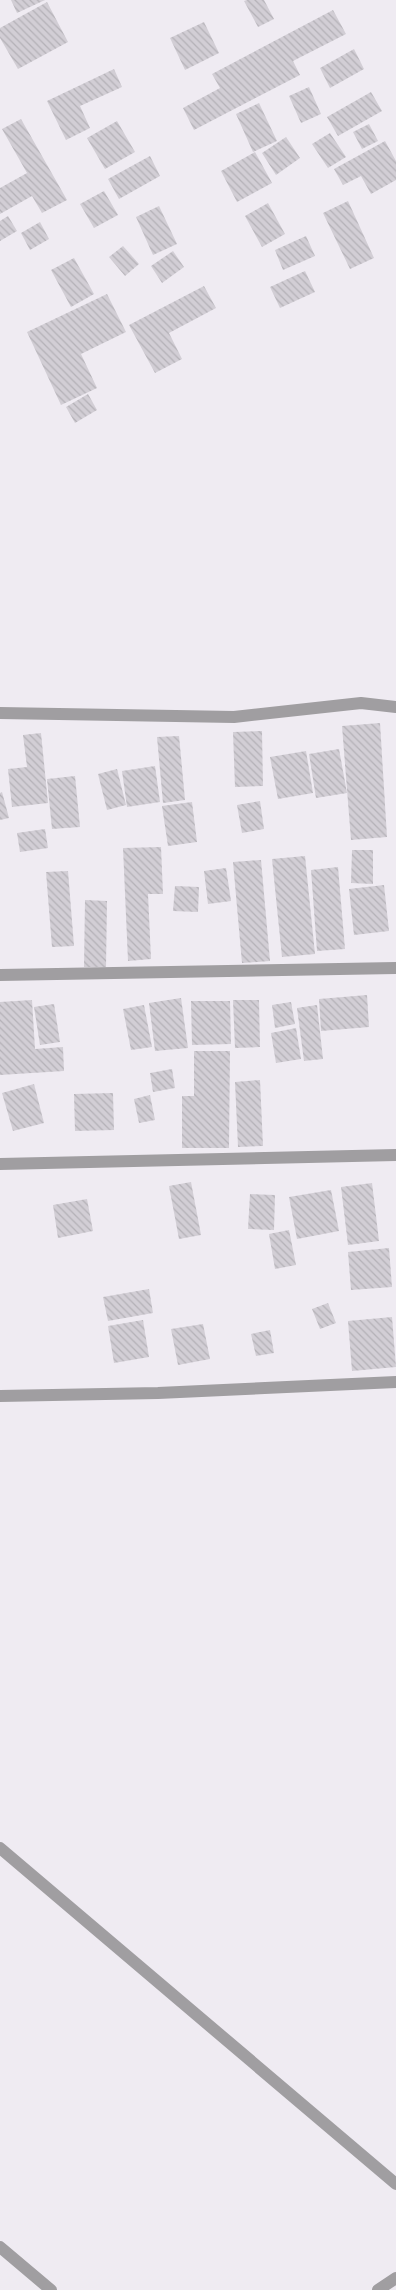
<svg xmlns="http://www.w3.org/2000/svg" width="396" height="2290" viewBox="0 0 396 2290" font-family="Jost,sans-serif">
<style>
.building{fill:url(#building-back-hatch)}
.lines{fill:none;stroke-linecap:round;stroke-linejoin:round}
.street{stroke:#a09ea1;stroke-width:12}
</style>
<defs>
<pattern id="building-back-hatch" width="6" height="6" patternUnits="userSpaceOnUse" patternTransform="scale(1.25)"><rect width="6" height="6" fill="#d2ced5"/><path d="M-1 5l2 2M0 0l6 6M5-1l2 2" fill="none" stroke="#b4b1b7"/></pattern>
</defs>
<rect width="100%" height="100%" fill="#efebf2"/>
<!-- building -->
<g class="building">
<polygon points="11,0 45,0 17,13"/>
<polygon points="247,0 264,0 274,19 258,27 244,1"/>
<polygon points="47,2 68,42 18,69 0,38 0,28"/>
<polygon points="333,10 346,34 293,61 300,75 194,130 183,108 220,88 212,74"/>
<polygon points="204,22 219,53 185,70 170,38"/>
<polygon points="354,49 364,69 330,88 320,68"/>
<polygon points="114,69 122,87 80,106 90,128 66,140 47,101"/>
<polygon points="309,87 321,114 301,123 289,96"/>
<polygon points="371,92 382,111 338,136 327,117"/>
<polygon points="259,103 277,141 253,152 236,114"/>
<polygon points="21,119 67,200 42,213 32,196 0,214 0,188 27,173 2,129"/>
<polygon points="117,121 135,152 105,169 87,138"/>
<polygon points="369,124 378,141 362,149 353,132"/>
<polygon points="330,133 346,157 328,168 312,144"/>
<polygon points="286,137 300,158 276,175 262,153"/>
<polygon points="385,141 396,161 396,180 371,194 361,176 343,185 334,169"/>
<polygon points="255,152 272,183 237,202 221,171"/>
<polygon points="150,156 160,176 119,199 108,179"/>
<polygon points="104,191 118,215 94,228 80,204"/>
<polygon points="348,201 374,258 350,269 323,213"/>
<polygon points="268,203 285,234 262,247 245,216"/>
<polygon points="159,206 177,244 153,255 136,217"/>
<polygon points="8,216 17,231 0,241 0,221"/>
<polygon points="40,222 49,239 30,250 21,233"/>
<polygon points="306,236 315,256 283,270 275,250"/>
<polygon points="123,246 139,264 125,276 109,257"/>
<polygon points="173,251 184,267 162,283 151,266"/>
<polygon points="74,258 94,294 71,307 51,270"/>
<polygon points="305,271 315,292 280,308 270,287"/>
<polygon points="204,286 216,308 169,333 182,359 155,373 129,325"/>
<polygon points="107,294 126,332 81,354 97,388 61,405 27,332"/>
<polygon points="88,394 97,410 75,423 66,407"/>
<polygon points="380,723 387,837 351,840 342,726"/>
<polygon points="262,731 263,786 235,787 233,732"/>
<polygon points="41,733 48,803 12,807 8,769 27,767 23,735"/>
<polygon points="179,736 185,800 163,803 157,737"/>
<polygon points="339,749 347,793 316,798 309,754"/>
<polygon points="306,751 313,793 278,799 270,757"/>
<polygon points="155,766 160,802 127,807 122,771"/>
<polygon points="117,769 126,805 107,810 98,774"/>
<polygon points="75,776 80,827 52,829 47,779"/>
<polygon points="2,792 9,818 0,820 0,793"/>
<polygon points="260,801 264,829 242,833 237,805"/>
<polygon points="192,802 197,842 168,846 162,806"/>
<polygon points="45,829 48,848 20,852 17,833"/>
<polygon points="161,847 163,894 148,894 151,959 128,961 123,848"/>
<polygon points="352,850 373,850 373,884 351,883"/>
<polygon points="305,856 315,954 282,957 272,859"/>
<polygon points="261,860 270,961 242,963 233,862"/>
<polygon points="338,867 345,949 317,951 311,870"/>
<polygon points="226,868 231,901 208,904 204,871"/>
<polygon points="68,871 74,946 52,947 46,872"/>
<polygon points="384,885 389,931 354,935 349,889"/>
<polygon points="175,886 199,887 198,912 173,911"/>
<polygon points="85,900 107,901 106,967 84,967"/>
<polygon points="367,995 369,1027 321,1031 319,999"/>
<polygon points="181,998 188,1048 155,1051 149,1003"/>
<polygon points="32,1000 35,1049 63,1047 64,1071 0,1075 0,1002"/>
<polygon points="233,1000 259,1000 260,1047 235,1048"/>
<polygon points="191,1001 230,1001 231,1044 192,1045"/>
<polygon points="291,1002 295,1024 275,1028 272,1005"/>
<polygon points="54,1004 60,1042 40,1045 34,1007"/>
<polygon points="144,1005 152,1047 131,1050 123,1009"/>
<polygon points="317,1005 323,1059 304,1061 297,1008"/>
<polygon points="296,1028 301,1059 276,1063 271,1033"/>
<polygon points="194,1051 230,1051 229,1148 182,1148 182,1096 194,1096"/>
<polygon points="172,1069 175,1088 153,1092 150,1073"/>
<polygon points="260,1080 263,1146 238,1147 235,1082"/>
<polygon points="34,1084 44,1123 13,1131 2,1093"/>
<polygon points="113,1093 114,1130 75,1131 74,1094"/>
<polygon points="150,1095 155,1120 139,1123 134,1099"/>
<polygon points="191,1182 201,1235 179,1239 169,1186"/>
<polygon points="372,1183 379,1241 348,1245 341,1187"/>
<polygon points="331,1190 339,1231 297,1239 289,1197"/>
<polygon points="250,1194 275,1195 274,1230 248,1229"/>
<polygon points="87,1199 93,1231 58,1238 53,1205"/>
<polygon points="289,1230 296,1265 275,1269 269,1234"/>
<polygon points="389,1248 392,1287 351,1290 348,1252"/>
<polygon points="149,1289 153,1313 108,1321 103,1297"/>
<polygon points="328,1303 336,1323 320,1329 312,1309"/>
<polygon points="392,1317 396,1367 352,1371 348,1321"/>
<polygon points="143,1320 149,1357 114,1363 108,1326"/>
<polygon points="203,1324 210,1359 178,1365 171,1329"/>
<polygon points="270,1330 274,1353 256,1356 251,1334"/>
</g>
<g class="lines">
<!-- street -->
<g class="street">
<polyline points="0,713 234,717 361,703 396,707"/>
<polyline points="0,975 396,968"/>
<polyline points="0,1164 396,1155"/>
<polyline points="0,1396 158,1393 396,1382"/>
<polyline points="0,1848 396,2184"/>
<polyline points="0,2247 51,2290"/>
<polyline points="378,2290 396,2278"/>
</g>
</g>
</svg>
